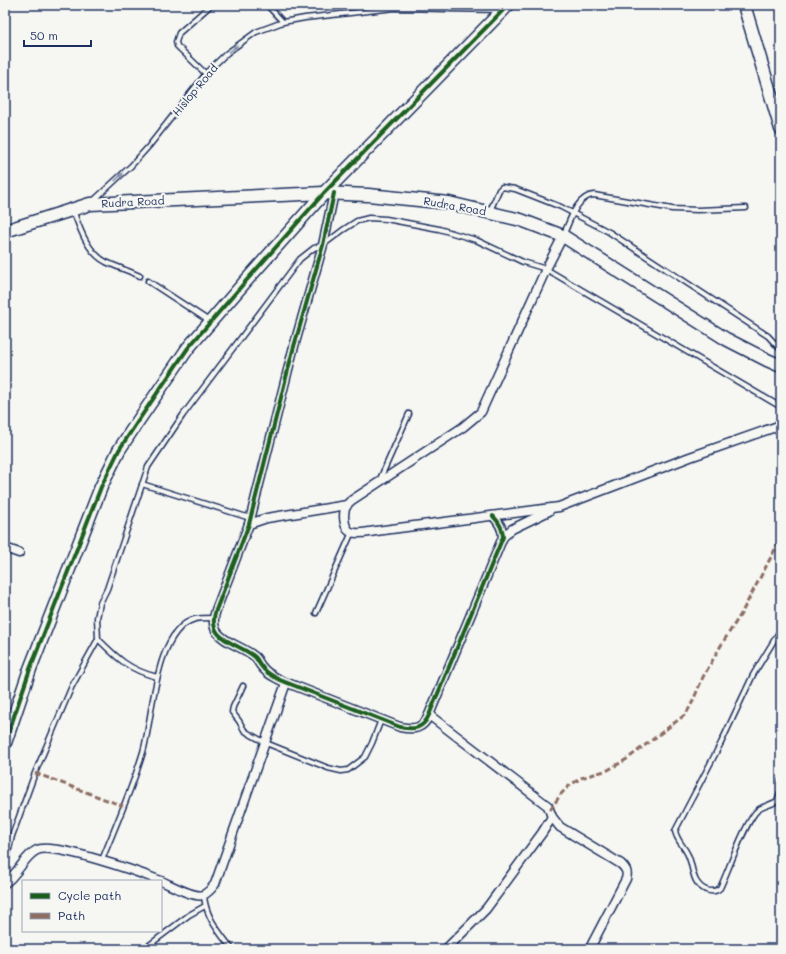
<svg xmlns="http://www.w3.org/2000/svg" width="786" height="954" viewBox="0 0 786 954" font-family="Mali,sans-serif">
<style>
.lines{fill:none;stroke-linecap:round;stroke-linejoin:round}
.lane-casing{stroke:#1b2f5e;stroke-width:7}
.street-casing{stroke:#1b2f5e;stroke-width:11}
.secondary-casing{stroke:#1b2f5e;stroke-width:15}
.lane{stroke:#f6f6f2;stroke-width:4}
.street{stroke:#f6f6f2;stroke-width:8}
.secondary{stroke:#f6f6f2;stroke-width:12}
.quiet{stroke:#8d6e63;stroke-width:3;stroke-dasharray:6 3;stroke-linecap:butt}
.cycleway-casing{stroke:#f6f6f2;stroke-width:6}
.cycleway{stroke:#1b5e20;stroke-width:4}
.oneway{fill:#8892a8}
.labels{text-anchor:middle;stroke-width:4;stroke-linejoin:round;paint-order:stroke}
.street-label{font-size:11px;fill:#1b2f5e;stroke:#f6f6f2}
</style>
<rect width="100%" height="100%" fill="#f6f6f2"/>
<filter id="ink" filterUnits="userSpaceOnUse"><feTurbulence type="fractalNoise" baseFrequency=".025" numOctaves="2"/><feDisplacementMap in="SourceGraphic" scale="8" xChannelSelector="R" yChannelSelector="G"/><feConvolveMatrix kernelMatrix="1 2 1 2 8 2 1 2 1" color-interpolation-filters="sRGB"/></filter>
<g filter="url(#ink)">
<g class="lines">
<defs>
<g id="lane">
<polyline points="267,5 283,22"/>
<polyline points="206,74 177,46 176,42 179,33 211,5"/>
<polyline points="93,201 131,166 149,146 208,71 227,53 256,32 283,22 305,18 395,8 499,10"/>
<path d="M73,210C80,229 87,252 106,262C117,267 129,271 140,276"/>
<polyline points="490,211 499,190 502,187 515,189 561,207 609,232 768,336 781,350"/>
<path d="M564,234C570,220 577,196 594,195L672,209L698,210L746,208"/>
<polyline points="148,281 209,321"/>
<polyline points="380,479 409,414"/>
<polyline points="142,484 250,518"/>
<polyline points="316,613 352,532"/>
<path d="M781,629L753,675L721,743L675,831C677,841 684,846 688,855C694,868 691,883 706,890C712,892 716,892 720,888C728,872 746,819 758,810C763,806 771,805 777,801L781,790"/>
<path d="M98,639C117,658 129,670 157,677"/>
<polyline points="243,686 233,707 232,712 239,721 244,730 248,733 266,743 328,768 341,771 348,770 365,757 372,743 381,720"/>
<polyline points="781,781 781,789"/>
<path d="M102,860C116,825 132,789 143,752C153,719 154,630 195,619C201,618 207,618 213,618"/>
<polyline points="5,867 12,836 35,773 72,686 98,639 97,618 100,603 107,589 148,467 183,415 300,259 314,248 323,245 343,230 357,221 369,218 386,219 439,229 476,240 523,262 546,269 781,407"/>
<path d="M204,895C205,916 219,932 232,949"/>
<polyline points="144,949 189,915 205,906"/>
</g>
<g id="street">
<path d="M334,193L323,245L293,350L249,524L216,610C205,641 238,642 255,657C258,660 259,664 262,667C267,674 273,676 280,680L400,727C414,730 423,729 429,715L503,537C503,529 499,522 493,516"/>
<path d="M563,236L546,269L481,412L463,427L352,500C349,502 346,506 345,509C343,516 344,529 351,532C358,535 369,532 376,531L559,507L690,457L781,425"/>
<polyline points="249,524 267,518 347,505"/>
<polyline points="503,537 512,529 549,511"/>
<polyline points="5,548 19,553"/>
<path d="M429,715L548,806L552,817L560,827L621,864C626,869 628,872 626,879L592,944"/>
<path d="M161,881C171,885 194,898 203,895C208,893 212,888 215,884L286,683"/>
<path d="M5,883C9,880 13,876 16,872C22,865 28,854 37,850C54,842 141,873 161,881"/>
<polyline points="446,949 486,909 542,833 552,817"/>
</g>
<g id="secondary">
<polyline points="744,5 781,129"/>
<polyline points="5,231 90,204 324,193 368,195 449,203 521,220 563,236 726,339 767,360 781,366"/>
<polyline points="5,743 30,669 101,487 119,450 136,424 188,348 245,282 324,193 508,5"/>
</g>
</defs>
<!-- lane casing -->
<use href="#lane" class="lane-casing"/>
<!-- street casing -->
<use href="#street" class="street-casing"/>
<!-- secondary casing -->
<use href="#secondary" class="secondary-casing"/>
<!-- lane -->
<use href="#lane" class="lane"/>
<!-- street -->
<use href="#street" class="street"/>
<!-- secondary -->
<use href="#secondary" class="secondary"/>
<!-- quiet -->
<g class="quiet">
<polyline points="35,773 123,806"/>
<polyline points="550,810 561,794 569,786 581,778 608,770 627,759 686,714 692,703 703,677 723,642 741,614 781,538"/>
</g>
<defs>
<g id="cycleway">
<path d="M334,193L323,245L293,350L249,524L216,610C205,641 238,642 255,657C258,660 259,664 262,667C267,674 273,676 280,680L400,727C414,730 423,729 429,715L503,537C503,529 499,522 493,516"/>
<polyline points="5,743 30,669 101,487 119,450 136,424 188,348 245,282 324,193 508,5"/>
</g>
</defs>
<!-- cycleway casing -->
<use href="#cycleway" class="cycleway-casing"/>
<!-- cycleway -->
<use href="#cycleway" class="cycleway"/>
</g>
<!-- one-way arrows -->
<defs><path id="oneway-solid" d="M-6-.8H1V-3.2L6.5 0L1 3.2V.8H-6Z"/></defs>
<g class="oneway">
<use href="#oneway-solid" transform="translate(233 49) rotate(-36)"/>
<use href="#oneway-solid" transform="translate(119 177) rotate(-43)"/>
</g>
</g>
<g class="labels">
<!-- street labels -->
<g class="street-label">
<text transform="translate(195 90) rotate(-50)" y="4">Hislop Road</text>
<text transform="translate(133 202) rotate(-3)" y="4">Rudra Road</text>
<text transform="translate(455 206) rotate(10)" y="4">Rudra Road</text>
</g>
</g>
<!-- margin -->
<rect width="786" height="954" fill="none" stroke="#f6f6f2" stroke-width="20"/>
<rect x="10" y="10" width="766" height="934" fill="none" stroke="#1b2f5e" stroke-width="1.5" filter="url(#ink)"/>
<!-- legend -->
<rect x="22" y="880" width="140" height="52" fill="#f6f6f2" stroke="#9ea6b7"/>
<rect x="30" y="893" width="20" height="6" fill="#1b5e20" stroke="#9ea6b7"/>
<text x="58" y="900" font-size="12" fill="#1b2f5e">Cycle path</text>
<rect x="30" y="913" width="20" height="6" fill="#8d6e63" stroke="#9ea6b7"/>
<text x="58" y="920" font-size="12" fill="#1b2f5e">Path</text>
<!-- scale -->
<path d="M24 40v6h67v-6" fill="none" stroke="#1b2f5e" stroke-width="2"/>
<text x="30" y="40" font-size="12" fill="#1b2f5e" stroke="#f6f6f2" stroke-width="3" paint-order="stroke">50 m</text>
</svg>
